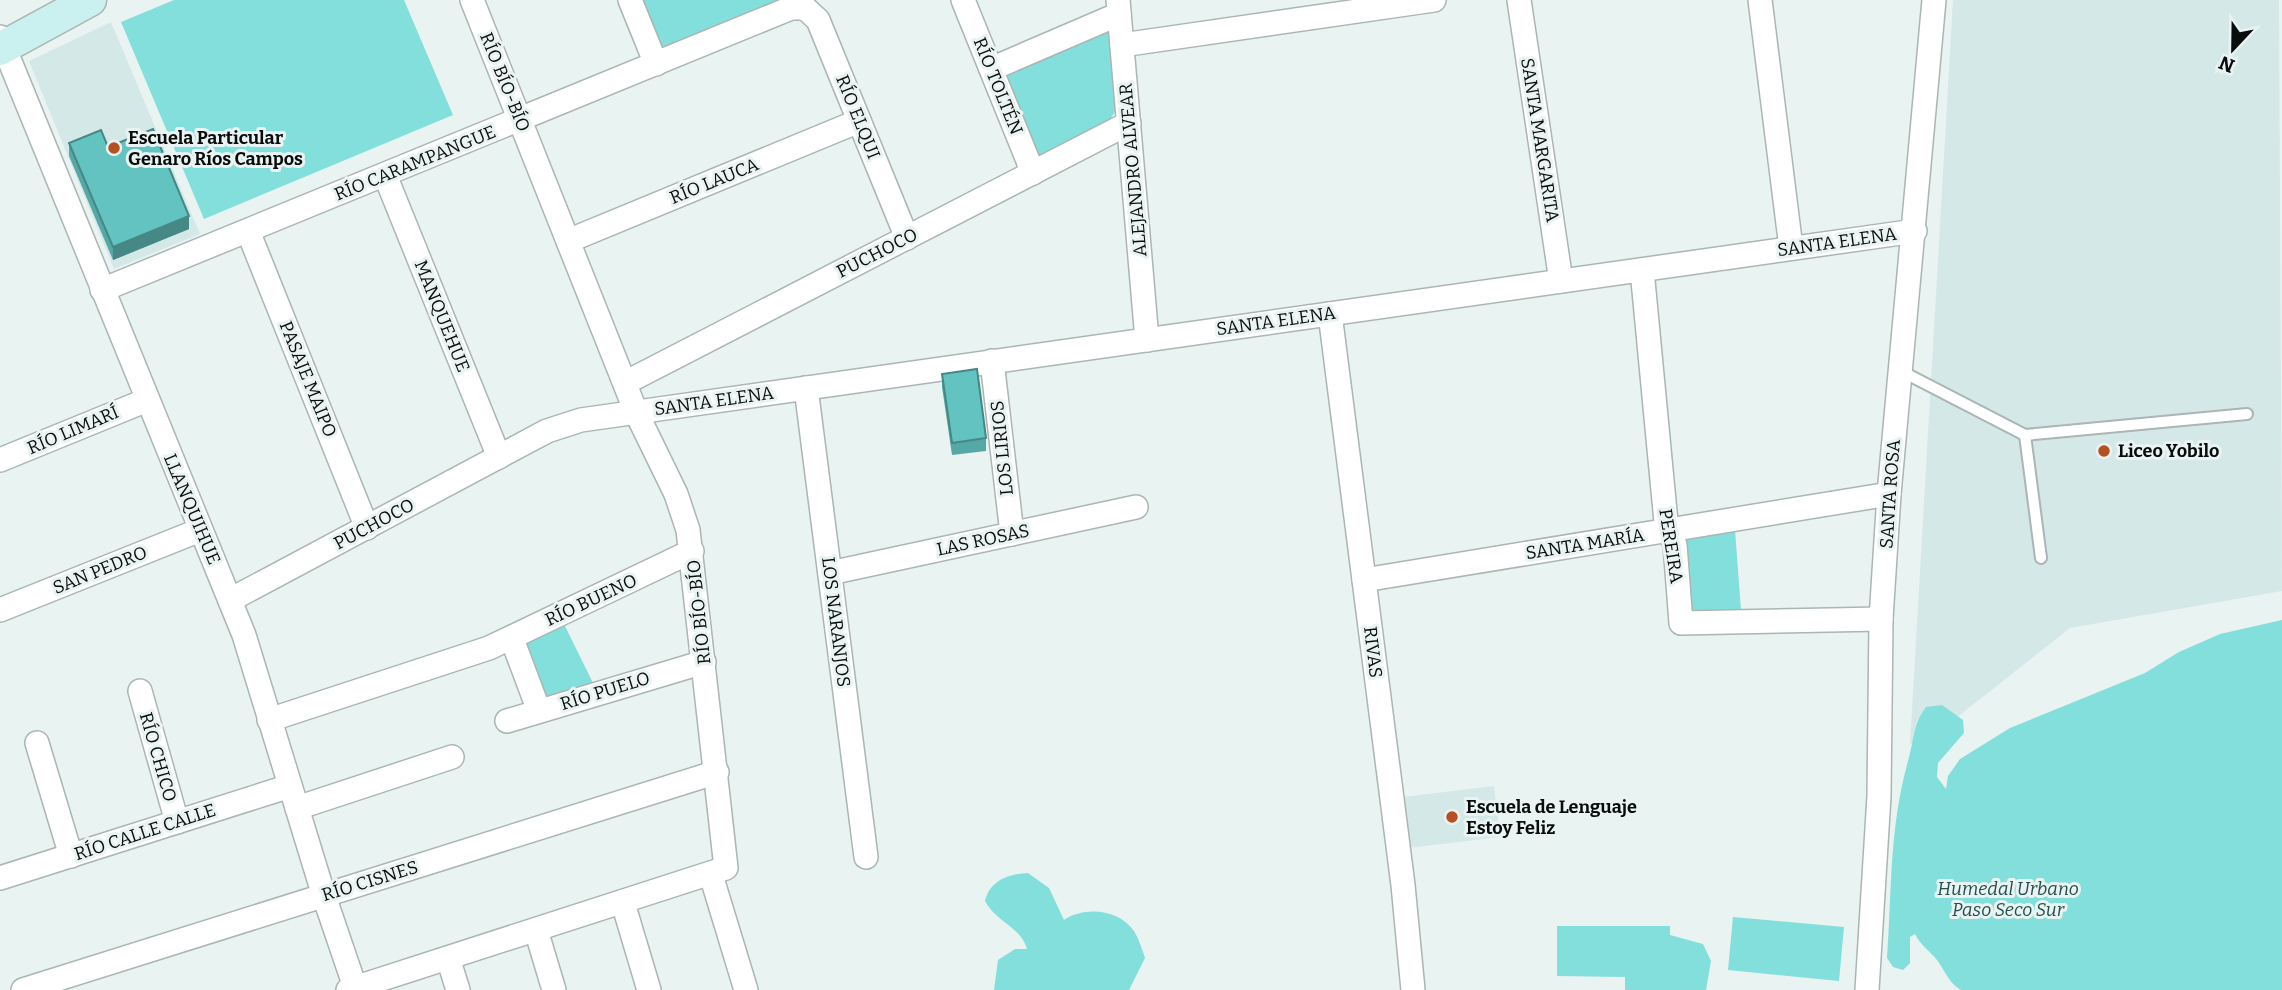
<svg xmlns="http://www.w3.org/2000/svg" width="2282" height="990" viewBox="0 0 2282 990" font-family="Bitter,serif">
<style>
.built{fill:#d5e8e8}
.green{fill:#82dfdb}
.lines{fill:none;stroke-linecap:round;stroke-linejoin:round}
.service-casing{stroke:#abb5b4;stroke-width:14}
.minor-casing{stroke:#abb5b4;stroke-width:26}
.secondary-casing{stroke:#abb5b4;stroke-width:35}
.service{stroke:#fff;stroke-width:10}
.minor{stroke:#fff;stroke-width:23}
.secondary{stroke:#caf1f0;stroke-width:32}
.wall{fill:#55a8a5}
.shaded-wall{fill:#458886}
.building{fill:#63c3c0;stroke:#458886;stroke-width:2}
.poi-dot{fill:#b55022;stroke:#e9f3f2;stroke-width:2.5}
.labels{text-anchor:middle;stroke-width:6;stroke-linejoin:round;paint-order:stroke}
.street-label{font-size:18px;fill:#090c0c;stroke:#e9f3f2}
.poi-label{font-size:18px;font-weight:bold;fill:#090c0c;stroke:#e9f3f2;text-anchor:start}
.park-label{font-size:18px;font-style:italic;fill:#224e4c;stroke:#e9f3f2}
</style>
<rect width="100%" height="100%" fill="#e9f3f2"/>
<!-- built -->
<g class="built">
<polygon points="1953,0 2279,0 2282,591 2070,628 1932,737 1910,744"/>
<polygon points="111,22 200,234 114,269 29,61"/>
<polygon points="1494,786 1500,837 1409,848 1403,797"/>
</g>
<!-- green -->
<g class="green">
<polygon points="174,0 404,0 453,115 204,219 121,22"/>
<polygon points="639,0 785,0 660,51"/>
<polygon points="1109,28 1117,109 1109,121 1036,160 1004,73"/>
<polygon points="1735,530 1741,610 1693,615 1688,608 1682,544 1687,538"/>
<polygon points="561,618 594,685 546,704 521,640"/>
<path d="M2282,620V990H1961C1948,982 1946,972 1937,960C1929,950 1921,946 1915,934L1910,937V963L1903,970L1893,967L1887,958C1892,888 1889,830 1908,761C1914,741 1913,724 1926,707L1942,705L1963,720L1964,733L1938,763L1937,777L1946,789L1948,776L1960,759L2010,728L2145,673L2179,652L2220,634Z"/>
<path d="M1028,873L1049,888L1064,920C1084,906 1119,909 1134,931C1139,939 1142,949 1145,958L1129,990H994L998,960L1015,949H1027C1021,927 996,922 985,901C990,880 1009,874 1028,873Z"/>
<polygon points="1733,917 1844,927 1839,981 1728,970"/>
<polygon points="1557,926 1670,926 1670,935 1703,944 1711,961 1706,990 1625,990 1625,977 1557,976"/>
</g>
<g class="lines">
<defs>
<g id="service">
<polyline points="1901,371 2025,435 2247,414"/>
<polyline points="2025,435 2041,558"/>
</g>
<g id="minor">
<polyline points="630,0 656,64"/>
<polyline points="963,0 1033,173"/>
<polyline points="1118,0 1147,340"/>
<polyline points="1519,0 1561,281"/>
<polyline points="1760,0 1791,248"/>
<polyline points="805,8 818,20 907,238"/>
<polyline points="0,37 244,635 324,896 356,990"/>
<polyline points="1122,45 1434,0"/>
<polyline points="991,69 1119,14"/>
<polyline points="385,175 499,457"/>
<polyline points="248,231 367,528"/>
<polyline points="568,241 859,121"/>
<polyline points="1642,270 1666,522 1675,545 1681,623 1881,619"/>
<polyline points="102,290 791,8 805,8"/>
<polyline points="1330,314 1403,885 1413,990"/>
<polyline points="992,361 1012,534"/>
<polyline points="625,383 1129,123"/>
<polyline points="806,388 866,857"/>
<polyline points="0,460 147,400"/>
<polyline points="830,573 1136,507"/>
<polyline points="1364,580 1889,494"/>
<polyline points="230,600 547,431 581,420 1915,231"/>
<polyline points="0,610 200,530"/>
<polyline points="512,639 539,711"/>
<polyline points="140,691 177,822"/>
<polyline points="269,720 489,648 692,551"/>
<polyline points="507,721 704,662"/>
<polyline points="37,743 71,856"/>
<polyline points="297,808 452,757"/>
<polyline points="711,875 746,990"/>
<polyline points="0,878 290,786"/>
<polyline points="623,903 649,990"/>
<polyline points="536,930 554,990"/>
<polyline points="448,958 458,990"/>
<polyline points="23,990 717,772"/>
<polyline points="348,990 726,868 688,530 676,494 636,412 472,0"/>
<polyline points="1867,990 1879,796 1881,619 1889,494 1934,0"/>
</g>
<polyline id="secondary" points="0,49 90,0"/>
</defs>
<!-- service casing -->
<use href="#service" class="service-casing"/>
<!-- minor casing -->
<use href="#minor" class="minor-casing"/>
<!-- secondary casing -->
<use href="#secondary" class="secondary-casing"/>
<!-- service -->
<use href="#service" class="service"/>
<!-- minor -->
<use href="#minor" class="minor"/>
<!-- secondary -->
<use href="#secondary" class="secondary"/>
</g>
<!-- wall -->
<g class="wall">
<polygon points="69,143 189,229 113,260 69,156"/>
<polygon points="942,374 986,438 986,451 952,455 942,387"/>
</g>
<!-- shaded-wall -->
<polygon class="shaded-wall" points="189,216 189,229 113,260 113,247"/>
<!-- building -->
<g class="building">
<polygon points="153,129 189,216 113,247 69,143 101,130 108,147"/>
<polygon points="977,369 986,438 952,443 942,374"/>
</g>
<!-- markers -->
<g class="poi-dot">
<circle cx="114" cy="148" r="7"/>
<circle cx="2104" cy="451" r="7"/>
<circle cx="1452" cy="817" r="7"/>
</g>
<g class="labels">
<!-- street labels -->
<g class="street-label">
<text transform="translate(505 82) rotate(68)" y="6">RÍO BÍO-BÍO</text>
<text transform="translate(998 86) rotate(68)" y="6">RÍO TOLTÉN</text>
<text transform="translate(858 117) rotate(68)" y="6">RÍO ELQUI</text>
<text transform="translate(1540 140) rotate(81)" y="6">SANTA MARGARITA</text>
<text transform="translate(415 163) rotate(-22)" y="6">RÍO CARAMPANGUE</text>
<text transform="translate(1133 170) rotate(-95)" y="6">ALEJANDRO ALVEAR</text>
<text transform="translate(714 181) rotate(-22)" y="6">RÍO LAUCA</text>
<text transform="translate(1837 242) rotate(-8)" y="6">SANTA ELENA</text>
<text transform="translate(877 253) rotate(-27)" y="6">PUCHOCO</text>
<text transform="translate(442 316) rotate(68)" y="6">MANQUEHUE</text>
<text transform="translate(1276 321) rotate(-8)" y="6">SANTA ELENA</text>
<text transform="translate(308 379) rotate(68)" y="6">PASAJE MAIPO</text>
<text transform="translate(714 401) rotate(-8)" y="6">SANTA ELENA</text>
<text transform="translate(73 430) rotate(-23)" y="6">RÍO LIMARÍ</text>
<text transform="translate(1002 448) rotate(-96)" y="6">LOS LIRIOS</text>
<text transform="translate(1890 494) rotate(-86)" y="6">SANTA ROSA</text>
<text transform="translate(192 509) rotate(67)" y="6">LLANQUIHUE</text>
<text transform="translate(374 524) rotate(-28)" y="6">PUCHOCO</text>
<text transform="translate(983 540) rotate(-12)" y="6">LAS ROSAS</text>
<text transform="translate(1585 544) rotate(-9)" y="6">SANTA MARÍA</text>
<text transform="translate(1671 546) rotate(81)" y="6">PEREIRA</text>
<text transform="translate(100 570) rotate(-22)" y="6">SAN PEDRO</text>
<text transform="translate(591 600) rotate(-25)" y="6">RÍO BUENO</text>
<text transform="translate(699 612) rotate(-96)" y="6">RÍO BÍO-BÍO</text>
<text transform="translate(836 622) rotate(83)" y="6">LOS NARANJOS</text>
<text transform="translate(1373 652) rotate(83)" y="6">RIVAS</text>
<text transform="translate(605 691) rotate(-17)" y="6">RÍO PUELO</text>
<text transform="translate(158 757) rotate(74)" y="6">RÍO CHICO</text>
<text transform="translate(145 832) rotate(-18)" y="6">RÍO CALLE CALLE</text>
<text transform="translate(370 881) rotate(-17)" y="6">RÍO CISNES</text>
</g>
<!-- poi labels -->
<g class="poi-label">
<text x="128" y="144">Escuela Particular<tspan x="128" dy="21">Genaro Ríos Campos</tspan></text>
<text x="2118" y="457">Liceo Yobilo</text>
<text x="1466" y="813">Escuela de Lenguaje<tspan x="1466" dy="21">Estoy Feliz</tspan></text>
</g>
<!-- park labels -->
<g class="park-label">
<text x="2008" y="895">Humedal Urbano<tspan x="2008" dy="21">Paso Seco Sur</tspan></text>
</g>
</g>
<!-- north arrow -->
<g transform="translate(2233 49) rotate(202)" stroke="#e9f3f2" stroke-width="5" paint-order="stroke">
<path d="M0-5L12 26L0 18L-12 26Z" fill="#090c0c"/>
<text y="-10" font-size="19" font-weight="bold" text-anchor="middle" fill="#090c0c">N</text>
</g>
</svg>
